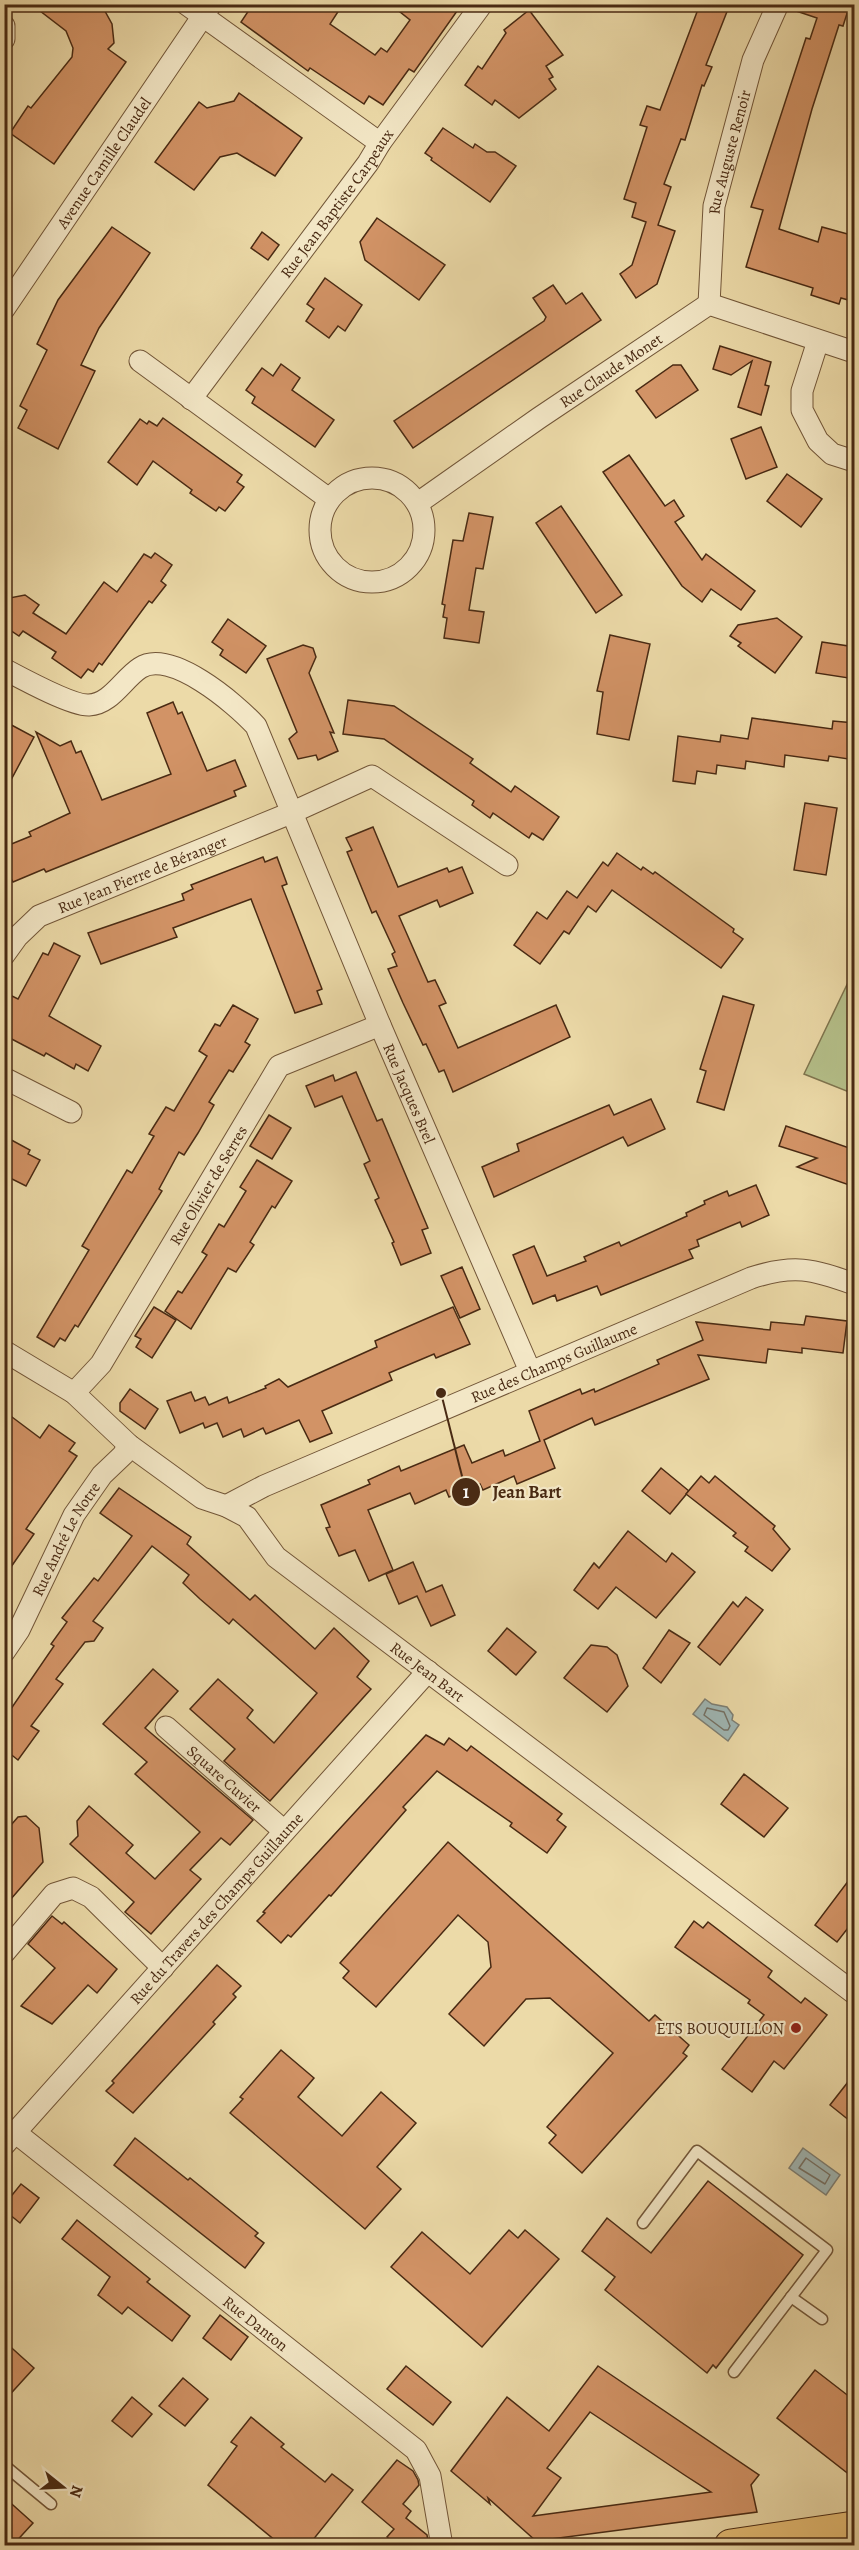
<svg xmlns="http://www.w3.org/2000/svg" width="859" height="2550" viewBox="0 0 859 2550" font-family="Alegreya,serif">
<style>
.green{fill:#b5c08a;stroke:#7f754e;stroke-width:1.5}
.water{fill:#9fb7b5;stroke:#7d7f74;stroke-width:1.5}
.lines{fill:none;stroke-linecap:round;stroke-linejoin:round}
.shore{stroke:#747064;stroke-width:1.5}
.building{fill:#d29366;stroke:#492a13;stroke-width:1.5;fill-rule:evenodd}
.service-casing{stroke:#725638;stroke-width:13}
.minor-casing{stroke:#725638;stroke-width:23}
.primary-casing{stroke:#492a13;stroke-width:35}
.service{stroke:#f3e7c6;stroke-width:10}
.minor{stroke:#f3e7c6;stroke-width:21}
.primary{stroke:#e6bd74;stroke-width:33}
.poi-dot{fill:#8f2418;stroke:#f3e7c6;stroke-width:2}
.labels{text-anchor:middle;stroke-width:4.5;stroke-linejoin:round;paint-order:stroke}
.street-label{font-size:16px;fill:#492a13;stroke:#f3e7c6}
.poi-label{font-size:16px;fill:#492a13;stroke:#f3e7c6;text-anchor:end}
.leader{fill:none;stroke:#492a13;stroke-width:2}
.callout-dot{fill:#492a13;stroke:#f3e7c6;stroke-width:2}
.mark-label{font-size:18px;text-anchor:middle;font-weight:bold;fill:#fff}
.callout-label{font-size:18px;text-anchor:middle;font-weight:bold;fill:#492a13;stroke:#f3e7c6;stroke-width:4.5;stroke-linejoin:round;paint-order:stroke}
</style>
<rect width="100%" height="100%" fill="#ecdaa8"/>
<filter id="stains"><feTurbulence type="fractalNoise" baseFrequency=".00333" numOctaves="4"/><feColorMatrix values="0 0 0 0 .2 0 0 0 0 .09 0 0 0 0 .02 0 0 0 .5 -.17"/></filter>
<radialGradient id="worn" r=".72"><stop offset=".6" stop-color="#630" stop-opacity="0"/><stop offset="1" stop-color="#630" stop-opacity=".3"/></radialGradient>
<!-- green -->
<polygon class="green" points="854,970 854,1094 804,1074"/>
<!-- water -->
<g class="water">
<polygon points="705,1699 712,1704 727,1707 733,1715 732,1720 739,1725 728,1741 693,1714"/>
<polygon points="803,2148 840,2175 826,2195 789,2168"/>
</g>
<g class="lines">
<!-- shore -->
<g class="shore">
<polygon points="707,1708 724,1712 730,1726 728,1730 724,1730 704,1715"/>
<polygon points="806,2158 830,2175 825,2184 799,2168"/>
</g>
</g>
<!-- building -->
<g class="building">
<polygon points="31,4 101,4 112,24 114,43 108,49 126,62 54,164 10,133 28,106 31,108 72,57 73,48 66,31"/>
<polygon points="253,4 343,4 330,24 375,55 381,48 387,52 410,20 390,4 462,4 414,72 409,69 383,105 369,96 364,104 310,68 308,71 241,22"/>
<polygon points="700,4 730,4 706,65 712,67 704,86 702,85 685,140 681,139 664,184 671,187 658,225 675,231 657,284 636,298 620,274 632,265 646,222 632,217 636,203 624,199 647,127 640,125 647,106 660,110"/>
<polygon points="790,4 850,4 843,26 839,25 812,109 779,229 818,242 822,227 855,236 855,302 841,298 839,304 811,295 813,288 746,267 763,210 751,207 806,38 810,39 817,18 790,9"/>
<polygon points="529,10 563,55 546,66 553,77 549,79 556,89 519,118 495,100 492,105 465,85 478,66 482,69 506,33 504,30"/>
<polygon points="239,93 302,138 275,176 237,153 220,157 194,190 155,162 199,102 207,108 234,101"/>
<polygon points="443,128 473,148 475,144 487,152 495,152 516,166 490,202 431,160 432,158 425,153"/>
<polygon points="377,218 445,265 419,300 365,260 360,242"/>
<polygon points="112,227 150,253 99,328 81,365 95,371 58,449 18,428 27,410 20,406 47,350 37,344 58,300"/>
<polygon points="262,232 279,245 268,260 251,248"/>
<polygon points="325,278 362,305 345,331 338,326 329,338 306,321 314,309 307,304"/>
<polygon points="553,285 566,304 582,293 601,320 413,448 394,421 544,321 546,317 533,298"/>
<polygon points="720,346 771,362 765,385 769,386 761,415 738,407 752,361 731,375 713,369"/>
<polygon points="281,364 300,378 292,390 334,420 315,447 252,403 255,397 246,390 262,368 273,376"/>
<polygon points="673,365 681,365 698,390 656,418 636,391"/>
<polygon points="163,418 242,475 237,482 244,487 225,511 219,507 216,511 190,493 192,490 153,461 137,485 108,462 140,419 147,424 149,421 157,426"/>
<polygon points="761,427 777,467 746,479 731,439"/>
<polygon points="629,455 665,506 674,500 684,516 675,522 702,560 706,554 755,591 741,610 711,589 702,602 682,586 603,472"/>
<polygon points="787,474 822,499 801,527 767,501"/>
<polygon points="561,506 622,595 596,613 536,523"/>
<polygon points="469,513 493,517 483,569 476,568 469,610 484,612 479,643 444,638 447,618 443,617 445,605 442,604 453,540 463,541"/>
<polygon points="155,553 172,565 161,581 166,585 152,603 149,601 102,665 99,663 93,672 88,669 81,678 52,658 56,652 23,631 19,636 4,626 4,599 25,595 39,605 33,613 66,634 104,582 117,592 144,554 151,558"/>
<polygon points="777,618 802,637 775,673 738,646 741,643 730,636 738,625"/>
<polygon points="228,619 266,646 246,673 220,655 223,650 212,642"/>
<polygon points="610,635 650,644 629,740 597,734 603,692 597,691"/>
<polygon points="822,642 855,647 855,679 816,673"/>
<polygon points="303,645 313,648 316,657 309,673 334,733 330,732 338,751 318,760 316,755 298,759 289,739 297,732 267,659"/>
<polygon points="348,700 394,706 473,759 470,763 511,792 515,786 559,817 543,840 532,833 529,838 493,813 490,818 472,805 474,801 384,739 343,734"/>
<polygon points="173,702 178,714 182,712 207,771 235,760 246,786 234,791 236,796 46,872 44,869 13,882 10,877 4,879 4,847 31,836 29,832 70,813 36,732 60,746 71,741 76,753 81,751 102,800 171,774 147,713"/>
<polygon points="752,718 832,729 833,721 855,723 855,760 829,756 828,761 785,755 784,767 746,761 745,769 717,765 716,774 697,771 695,784 673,781 678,736 720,742 721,735 748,739"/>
<polygon points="4,721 34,737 4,793"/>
<polygon points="805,803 837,808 826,875 794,870"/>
<polygon points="373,827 398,887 447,868 449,872 462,867 473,893 440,907 437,900 399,916 428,982 435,980 446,1003 439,1006 458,1048 556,1005 570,1037 453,1092 444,1070 439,1072 426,1044 423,1045 403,1003 388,969 397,966 392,954 395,952 376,911 372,913 347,852 352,850 346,838"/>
<polygon points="617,853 641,870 643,867 653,874 655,872 734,929 733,932 743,939 721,968 612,890 596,912 588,906 569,934 564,931 540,964 514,945 537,912 547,919 567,891 577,898 603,862 608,866"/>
<polygon points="263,857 265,862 277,857 287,884 282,886 322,989 317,991 322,1004 295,1013 251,899 173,928 177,937 101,964 88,933 184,900 182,894 193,889 191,885"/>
<polygon points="54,943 80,956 49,1016 101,1046 88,1071 76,1064 74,1069 46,1053 44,1056 4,1035 4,1006 10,995 18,999 43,953 48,955"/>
<polygon points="723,996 754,1005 724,1110 697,1102 706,1071 700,1069"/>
<polygon points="233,1005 258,1019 245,1042 250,1045 233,1072 229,1070 209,1102 214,1105 198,1133 184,1155 179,1152 159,1189 162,1191 78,1327 75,1325 65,1341 60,1338 54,1347 37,1337 89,1250 82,1246 127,1170 132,1173 154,1136 149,1134 166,1107 174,1111 207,1056 199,1051 215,1024 220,1026"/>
<polygon points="356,1072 377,1121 382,1119 428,1228 422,1230 431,1253 401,1265 392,1243 394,1242 375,1200 379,1198 364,1164 370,1161 342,1096 315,1107 306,1086 333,1075 335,1081"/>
<polygon points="651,1099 665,1129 628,1146 623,1137 494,1197 482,1167 519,1151 517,1144 609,1105 614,1115"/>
<polygon points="269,1115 291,1128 272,1159 250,1146"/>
<polygon points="786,1126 855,1150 855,1187 797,1167 817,1158 779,1146"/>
<polygon points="4,1136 30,1150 28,1154 40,1160 26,1186 4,1175"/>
<polygon points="257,1160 292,1181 275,1208 272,1206 250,1242 254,1245 236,1272 228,1268 191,1329 165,1311 178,1291 182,1293 207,1255 202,1252 219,1224 224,1227 246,1191 240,1187"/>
<polygon points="756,1185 769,1215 742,1227 740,1222 697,1240 699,1246 689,1250 693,1258 601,1295 597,1286 557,1301 555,1295 533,1304 513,1255 534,1246 547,1276 586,1261 584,1257 619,1242 621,1246 687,1216 686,1213 705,1204 704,1201 727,1191 729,1196"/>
<polygon points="462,1267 480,1309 460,1318 441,1276"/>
<polygon points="154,1307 176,1320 152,1358 136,1347 141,1339 135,1336"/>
<polygon points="453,1307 470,1344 436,1358 434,1354 389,1373 392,1380 322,1411 332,1433 310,1442 299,1420 266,1434 263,1428 244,1437 241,1429 223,1437 217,1423 205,1428 203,1423 180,1433 167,1401 191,1392 195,1401 205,1397 209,1405 227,1397 229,1403 266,1388 265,1386 279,1379 288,1387 377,1347 375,1341"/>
<polygon points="806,1316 847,1321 843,1353 802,1348 802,1353 768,1349 766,1363 698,1355 709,1379 595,1425 592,1418 544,1440 555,1468 517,1484 514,1476 483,1490 480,1484 449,1497 446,1490 415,1504 410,1493 368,1510 393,1570 369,1581 355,1550 339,1556 326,1528 330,1527 321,1505 370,1484 368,1480 399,1466 401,1471 464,1445 472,1463 503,1450 505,1456 540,1441 529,1411 580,1389 582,1394 594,1389 595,1392 659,1364 657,1360 703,1340 696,1322 770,1330 771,1322 804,1325"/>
<polygon points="130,1389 158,1409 145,1429 120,1411 120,1403"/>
<polygon points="4,1411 40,1438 49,1425 75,1443 69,1451 77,1456 26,1529 34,1534 4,1577"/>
<polygon points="661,1468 689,1491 670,1514 642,1491"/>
<polygon points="701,1476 709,1483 715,1476 775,1526 773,1529 790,1549 772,1571 745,1551 748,1547 733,1536 736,1533 686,1494"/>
<polygon points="119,1488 191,1537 187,1544 250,1600 255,1595 315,1649 334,1628 369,1661 357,1677 371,1689 270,1801 224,1761 235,1749 190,1709 218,1679 253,1710 247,1718 274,1743 317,1693 233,1619 229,1624 200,1599 183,1583 189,1575 152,1546 93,1621 103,1628 94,1641 85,1642 56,1679 63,1684 31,1726 39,1731 18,1760 4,1749 4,1719 54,1646 51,1644 67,1622 62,1618 94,1578 98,1581 132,1536 100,1513"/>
<polygon points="628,1531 666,1562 672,1553 695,1572 656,1618 616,1587 598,1609 574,1590 594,1563 599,1568"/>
<polygon points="413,1562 426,1592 442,1585 455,1615 431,1626 417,1596 399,1604 386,1574"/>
<polygon points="746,1597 763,1610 720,1665 698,1647 733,1602 738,1607"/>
<polygon points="507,1628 536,1652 516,1675 488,1651"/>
<polygon points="669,1630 690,1643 661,1683 643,1668"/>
<polygon points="591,1645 607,1647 617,1655 628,1686 607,1712 564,1678"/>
<polygon points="153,1669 178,1691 145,1728 253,1820 230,1845 221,1838 190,1870 201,1879 151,1934 125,1912 134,1902 70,1844 78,1836 77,1821 89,1806 133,1845 126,1853 155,1879 200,1832 135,1774 147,1762 103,1724"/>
<polygon points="426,1735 444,1745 449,1738 467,1751 471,1746 562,1814 557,1820 566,1827 547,1853 510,1826 512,1823 437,1771 403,1807 406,1810 331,1896 329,1895 291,1937 288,1935 281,1943 257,1921 265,1913 263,1912"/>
<polygon points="744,1774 788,1808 764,1837 721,1804"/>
<polygon points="26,1816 39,1828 43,1862 4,1907 4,1833 18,1817"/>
<polygon points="448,1842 649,2021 655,2015 689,2045 683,2053 687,2056 582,2173 549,2143 556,2135 547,2127 613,2053 550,1998 526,1999 484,2046 449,2014 491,1967 488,1942 458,1915 376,2007 343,1978 349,1971 340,1963"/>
<polygon points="855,1872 855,1919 837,1942 815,1925"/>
<polygon points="52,1916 62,1924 64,1922 117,1969 97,1993 88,1985 52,2024 21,2006 55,1968 28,1944"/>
<polygon points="694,1921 703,1928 708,1922 772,1971 768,1977 801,2003 805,1998 827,2015 784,2069 774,2061 752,2092 722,2069 764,2015 748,2003 750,2000 675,1947"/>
<polygon points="217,1965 241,1986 233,1994 236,1997 213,2022 215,2024 133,2113 106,2091 114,2083 112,2081"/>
<polygon points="281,2050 314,2078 298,2097 342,2136 381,2092 416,2123 377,2167 401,2189 365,2229 230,2113 243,2099 240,2097"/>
<polygon points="855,2073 855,2125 830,2105"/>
<polygon points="135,2138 188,2180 190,2178 258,2233 255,2236 264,2243 245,2268 114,2165"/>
<polygon points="708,2181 803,2255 716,2368 713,2365 707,2373 605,2290 615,2277 582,2251 607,2218 651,2253"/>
<polygon points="21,2184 39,2198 20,2223 4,2210 4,2205"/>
<polygon points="77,2220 150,2279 147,2282 190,2316 172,2341 128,2307 122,2314 98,2295 110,2277 62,2239"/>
<polygon points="509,2230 518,2238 525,2230 559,2259 482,2347 391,2267 422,2232 470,2274"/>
<polygon points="220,2315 248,2337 231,2360 203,2338"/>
<polygon points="4,2341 34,2368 4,2401"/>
<polygon points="406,2366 451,2402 433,2425 387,2389"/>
<path d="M598,2366L759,2475L751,2485L757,2512L536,2541L488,2498L490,2504L451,2471L507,2397L549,2431ZM590,2412L686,2476L711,2492L533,2516L561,2478L547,2468Z"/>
<polygon points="815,2370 855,2401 855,2479 777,2418"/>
<polygon points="183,2378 208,2399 185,2426 159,2406"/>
<polygon points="132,2397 152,2414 132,2437 112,2421"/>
<polygon points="251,2417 284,2444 281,2447 325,2482 332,2474 353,2490 308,2546 282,2546 208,2485 237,2446 231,2442"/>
<polygon points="397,2460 413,2471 418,2480 419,2485 403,2504 411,2511 406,2518 427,2535 429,2546 397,2546 387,2537 394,2529 362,2502"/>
<polygon points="4,2497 33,2523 12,2546 4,2546"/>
</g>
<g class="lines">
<defs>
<g id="service">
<polyline points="643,2223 697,2151 827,2250 734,2372"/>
<polyline points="791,2297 822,2319"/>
<polyline points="4,2465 51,2504"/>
</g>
<g id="minor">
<polyline points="186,4 380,143"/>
<polyline points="4,26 4,39"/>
<path id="s1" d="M709,304L714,206L753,60L778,4"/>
<path id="s2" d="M4,309L211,4"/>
<polyline points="818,341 802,391 802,410 818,441 832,454 854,461"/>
<polyline points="140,361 329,499"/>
<path id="s3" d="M191,399L368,163L380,143L482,4"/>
<circle cx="372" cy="530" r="52"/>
<path id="s4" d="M418,503L539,418L709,304L854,352"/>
<path id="s5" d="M4,669C21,678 72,706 89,705C111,704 123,679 140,668C170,648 235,703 256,726L380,1025L530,1371"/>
<path id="s6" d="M4,955L17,937L39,916L293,812L372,776L507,865"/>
<polyline points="4,1078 71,1112"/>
<path id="s7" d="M4,1351L74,1393L129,1445L202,1498L226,1506L247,1517L276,1557L854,1993"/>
<path id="s8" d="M74,1393L101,1364L279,1066L380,1025"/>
<path id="s9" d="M226,1506L264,1486L751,1278C794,1264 812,1269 854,1284"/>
<path id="s10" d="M4,1652L19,1630L74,1515L102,1475L123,1455L129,1445"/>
<path id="s11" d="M166,1727L284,1831"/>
<polyline points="4,1953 54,1894 73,1888 91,1897 163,1968"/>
<path id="s12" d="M16,2133L416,2450L430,2476L442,2546"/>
<path id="s13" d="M4,2145L428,1671"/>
</g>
<polyline id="primary" points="731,2546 854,2528"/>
</defs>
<!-- service casing -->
<use href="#service" class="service-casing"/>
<!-- minor casing -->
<use href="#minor" class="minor-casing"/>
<!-- primary casing -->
<use href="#primary" class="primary-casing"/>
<!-- service -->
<use href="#service" class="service"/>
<!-- minor -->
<use href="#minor" class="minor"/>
<!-- primary -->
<use href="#primary" class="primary"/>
</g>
<!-- markers -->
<circle class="poi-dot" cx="796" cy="2028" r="6"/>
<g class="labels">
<!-- street labels -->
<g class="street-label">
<text dy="6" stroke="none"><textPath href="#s1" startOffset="154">Rue Auguste Renoir</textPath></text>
<text dy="6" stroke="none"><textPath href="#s2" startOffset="177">Avenue Camille Claudel</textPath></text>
<text dy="6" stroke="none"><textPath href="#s3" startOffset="244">Rue Jean Baptiste Carpeaux</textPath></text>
<text dy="6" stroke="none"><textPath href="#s4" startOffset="234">Rue Claude Monet</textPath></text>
<text dy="6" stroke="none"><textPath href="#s6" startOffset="164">Rue Jean Pierre de Béranger</textPath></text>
<text dy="6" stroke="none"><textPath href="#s5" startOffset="692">Rue Jacques Brel</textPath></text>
<text dy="6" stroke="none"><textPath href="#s8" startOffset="248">Rue Olivier de Serres</textPath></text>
<text dy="6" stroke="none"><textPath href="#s9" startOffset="358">Rue des Champs Guillaume</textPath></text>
<text dy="6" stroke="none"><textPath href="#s10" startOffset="129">Rue André Le Notre</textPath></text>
<text dy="6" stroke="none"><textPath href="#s7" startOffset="536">Rue Jean Bart</textPath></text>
<text dy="6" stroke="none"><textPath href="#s11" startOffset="78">Square Cuvier</textPath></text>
<text dy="6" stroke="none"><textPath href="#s13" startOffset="318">Rue du Travers des Champs Guillaume</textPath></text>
<text dy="6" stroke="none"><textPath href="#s12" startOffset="306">Rue Danton</textPath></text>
</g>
<!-- poi labels -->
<g class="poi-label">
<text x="784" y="2034">ETS BOUQUILLON</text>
</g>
</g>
<!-- callouts -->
<path class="leader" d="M441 1393L466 1492"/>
<g class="callout-dot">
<circle cx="441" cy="1393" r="6"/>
<circle cx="466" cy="1492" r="15"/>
</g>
<g class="mark-label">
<text x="466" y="1498">1</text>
</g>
<g class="callout-label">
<text x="527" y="1498">Jean Bart</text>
</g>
<!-- margin -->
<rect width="859" height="2550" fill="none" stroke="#ecdaa8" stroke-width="24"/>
<rect x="6" y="6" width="847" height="2538" fill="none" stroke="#492a13" stroke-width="3"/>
<rect x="12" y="12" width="835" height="2526" fill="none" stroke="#492a13" stroke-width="1.5"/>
<!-- north arrow -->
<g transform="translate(63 2487) rotate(108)" stroke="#f3e7c6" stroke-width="4.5" paint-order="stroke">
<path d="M0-4.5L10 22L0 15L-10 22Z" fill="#492a13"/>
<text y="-9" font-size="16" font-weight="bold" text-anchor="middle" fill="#492a13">N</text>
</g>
<rect width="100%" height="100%" filter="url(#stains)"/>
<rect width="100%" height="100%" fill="url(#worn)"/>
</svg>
